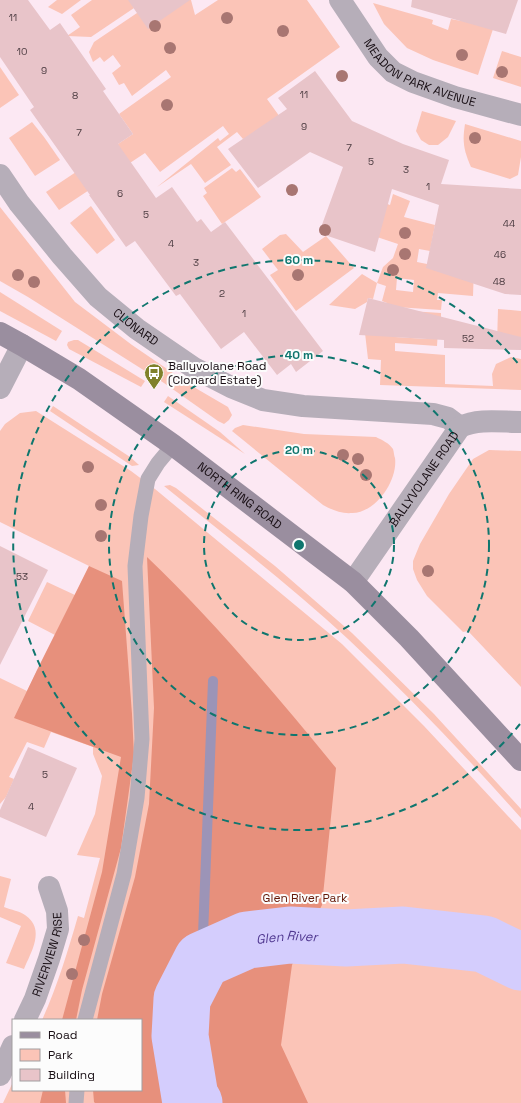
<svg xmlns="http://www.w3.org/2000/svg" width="521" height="1103" viewBox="0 0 521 1103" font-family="'Space Grotesk',sans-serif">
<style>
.green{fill:#fbc4b7;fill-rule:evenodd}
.forest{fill:#e7907c}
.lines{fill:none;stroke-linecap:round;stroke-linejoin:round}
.stream{stroke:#9c94b7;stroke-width:10}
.river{stroke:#d4cdfd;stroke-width:57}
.building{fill:#e8c4c9}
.lane{stroke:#b6aeb9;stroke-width:15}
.street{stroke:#b6aeb9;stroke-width:22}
.secondary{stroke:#9a8e9f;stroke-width:22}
.tree{fill:#a87672}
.ring{fill:none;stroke:#0f766e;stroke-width:2;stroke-dasharray:7 5}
.labels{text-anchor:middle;stroke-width:4;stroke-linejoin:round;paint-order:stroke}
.number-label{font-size:10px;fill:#4c3c41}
.street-label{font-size:12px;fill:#180e14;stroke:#fcfcfc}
.poi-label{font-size:12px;fill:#180e14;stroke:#fcfcfc;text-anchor:start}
.park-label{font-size:12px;fill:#641808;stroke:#fcfcfc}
.water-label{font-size:13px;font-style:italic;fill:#513991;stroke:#fcfcfc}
.centre{fill:#0f766e;stroke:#fcfcfc;stroke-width:2}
.ring-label{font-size:12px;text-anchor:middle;font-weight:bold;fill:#0f766e;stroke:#fcfcfc;stroke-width:4;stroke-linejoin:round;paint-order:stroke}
</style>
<rect width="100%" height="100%" fill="#fce8f3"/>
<!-- green -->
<g class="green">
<polygon points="57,0 81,0 62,14 48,7"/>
<polygon points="92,0 129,0 134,8 91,37 67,36 80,27 71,15"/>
<polygon points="169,0 191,0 195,15 218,0 307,0 340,47 267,99 285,124 243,139 237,132 217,147 231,165 205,183 191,164 157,187 218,138 220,141 229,134 223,126 160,172 145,153 59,210 46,192 133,134 119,114 171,77 166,70 132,96 124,83 119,85 112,73 121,66 113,55 104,62 100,57 93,62 89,52 94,42 137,13"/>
<polygon points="468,0 494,26 478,75 433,60 407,48 384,24 373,3 433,20 432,24 448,30 451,19 461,21"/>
<polygon points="502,51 521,57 521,87 493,78"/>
<polygon points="0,67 19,95 0,108"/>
<polygon points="422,111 456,121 448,137 438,145 429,145 421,140 416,131"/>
<polygon points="32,122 44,137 60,160 35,176 9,138"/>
<path d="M465,124L521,141V157L518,175L510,179L471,167C464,151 462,142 465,124Z"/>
<polygon points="232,168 236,172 240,169 261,197 222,224 203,196 207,193 204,188"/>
<path d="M393,194L410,201L404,217L435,225L430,251L419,249L417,262L427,264L474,266L473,296L438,293L437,300H442L441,310L396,307L395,337L427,339V325L410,311L441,313V325L438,330L437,346L395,343V351L445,355V384L493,386L492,374L496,364L511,357L521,359V390L380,385L381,360L368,359L365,333L387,303L382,301L386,286L377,283L373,299L368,298L367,302L355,309L329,305L362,274L377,283L383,267L393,258L398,244L377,237L375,199L390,205ZM397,278L414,280L413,292L396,290Z"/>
<polygon points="91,206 115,240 97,254 70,223"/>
<polygon points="0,207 75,302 132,345 192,386 228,407 232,415 229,420 224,424 218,421 164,383 28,297 0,281"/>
<polygon points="286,234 303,252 326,236 354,268 296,311 270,275 278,270 262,249 280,235"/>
<polygon points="0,292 62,331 56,341 0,311"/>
<polygon points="498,309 521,311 521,344 497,343"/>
<polygon points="74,340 78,340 145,381 141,387 69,349 67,345 68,342"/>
<polygon points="168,396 220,432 245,454 164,402"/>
<polygon points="53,406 130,457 139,465 132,466 50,411"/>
<path d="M36,411L131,471L155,489L342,644L424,726L521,830V1103H3L13,1082V1090H141V1020H42C57,987 68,951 78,916L84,918L100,858L77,855L95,814L102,776L93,754V747L51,732L44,748L27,742L9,777L14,779L6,797L0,804V678L27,691L55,635L28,621L47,582L75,595L89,566L0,522V431L5,424L20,413Z"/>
<path d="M243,425L304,434L376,437C382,440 389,443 393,449C394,452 394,456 395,458C398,480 376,513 352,513C342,514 332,510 323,505L232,431L235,428Z"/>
<polygon points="489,450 521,451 521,687 468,631 463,632 427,596 417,580 413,569 413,561 420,544 449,494 473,459"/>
<path d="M170,485L176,488L275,566L352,633L434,714L521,809V818C466,756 409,696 348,639C290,585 226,536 164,486Z"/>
<path d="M0,876L11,879L4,907C11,910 20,911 25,915C46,929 31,952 24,969L6,963L21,926L0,917Z"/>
</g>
<!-- forest -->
<g class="forest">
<path d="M147,557C215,622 276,695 336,768L322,905L292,965L281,1045L308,1103H95L94,1102L93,1090H141V1020H97L102,994L135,877L149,804L154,708Z"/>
<polygon points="89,566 122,581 132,714 134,755 121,848 82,990 76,1020 62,1020 102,872 121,757 14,718 37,670"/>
<polygon points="43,1090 65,1090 66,1103 40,1103"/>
</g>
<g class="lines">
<!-- stream -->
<polyline class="stream" points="202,960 213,681"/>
<!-- river -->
<path class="river" id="s1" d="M194,1103L190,1097L180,1036L182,999L202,960L247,940L290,935L346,938L403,935L484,944L521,962"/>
</g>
<!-- building -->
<g class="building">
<polygon points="0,0 28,0 50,30 60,23 106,89 103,91 133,134 118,144 156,198 172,187 197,222 201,219 211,232 225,222 323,351 296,372 291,364 277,375 244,332 221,349 180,294 176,296 135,241 126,247 89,195 90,195 30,110 34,107 0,57"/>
<polygon points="128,0 190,0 148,29"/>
<polygon points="412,0 518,0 506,34 411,7"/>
<polygon points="315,71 352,121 403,144 449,160 441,184 521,189 521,295 505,294 426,268 439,205 392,189 375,252 319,233 343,167 310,152 258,188 228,149 287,109 278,98"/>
<polygon points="368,298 521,337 521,350 444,348 444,340 359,335"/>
<polygon points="0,546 48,570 0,665"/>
<polygon points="28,747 77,768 46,837 0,817 0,810"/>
</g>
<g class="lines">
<!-- lane -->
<g class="lane">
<polyline points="85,1020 124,874 137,798 142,739 135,566 141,516 148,479 158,463 173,445"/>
<polyline points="76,1103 77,1090"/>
</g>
<!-- street -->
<g class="street">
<path id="s2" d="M340,0L378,57L393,72L413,82L455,97L521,115"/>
<path id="s3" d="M0,175L19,203L62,256L98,297L137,329L194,368L231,387L263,400L303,406L433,414L448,418L460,427"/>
<polyline points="0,388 22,345"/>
<path id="s4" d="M353,582L460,427C479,418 501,422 521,422"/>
<path id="s5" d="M25,1020L35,999L49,959L58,929L57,911L49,887"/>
<polyline points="0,1075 13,1046"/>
</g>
<!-- secondary -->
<path class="secondary" id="s6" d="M0,333L22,345L79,379L173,445L353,582L409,638L521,760"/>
</g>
<!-- trees -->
<g class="tree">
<circle cx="227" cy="18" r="6"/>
<circle cx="155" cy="26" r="6"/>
<circle cx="283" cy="31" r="6"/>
<circle cx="170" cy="48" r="6"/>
<circle cx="462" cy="55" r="6"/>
<circle cx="502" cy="72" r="6"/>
<circle cx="342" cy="76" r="6"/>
<circle cx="167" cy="105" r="6"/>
<circle cx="475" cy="138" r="6"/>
<circle cx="292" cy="190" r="6"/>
<circle cx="325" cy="230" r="6"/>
<circle cx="405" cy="233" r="6"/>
<circle cx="405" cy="254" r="6"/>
<circle cx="393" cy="270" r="6"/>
<circle cx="18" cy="275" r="6"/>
<circle cx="298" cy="275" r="6"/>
<circle cx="34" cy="282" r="6"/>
<circle cx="343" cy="455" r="6"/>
<circle cx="358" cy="459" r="6"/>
<circle cx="88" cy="467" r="6"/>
<circle cx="366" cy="475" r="6"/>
<circle cx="101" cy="505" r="6"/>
<circle cx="101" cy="536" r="6"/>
<circle cx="428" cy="571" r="6"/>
<circle cx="84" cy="940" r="6"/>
<circle cx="72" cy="974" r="6"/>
</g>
<!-- distance rings -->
<g class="ring">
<circle cx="299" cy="545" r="95"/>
<circle cx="299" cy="545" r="190"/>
<path d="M520 724A285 285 0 1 1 520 366"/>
</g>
<!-- icons -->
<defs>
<symbol id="bus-pin" viewBox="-11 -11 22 30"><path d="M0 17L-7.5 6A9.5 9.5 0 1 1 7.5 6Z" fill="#80812a" stroke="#fcfcfc"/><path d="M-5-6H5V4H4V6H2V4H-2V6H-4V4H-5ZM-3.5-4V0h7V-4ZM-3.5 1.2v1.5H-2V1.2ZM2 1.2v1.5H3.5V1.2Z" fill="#fff"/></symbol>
</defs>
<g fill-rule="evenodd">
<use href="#bus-pin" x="143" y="362" width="22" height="30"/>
</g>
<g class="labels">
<!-- number labels -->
<g class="number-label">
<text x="13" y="21">11</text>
<text x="22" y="55">10</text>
<text x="44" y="74">9</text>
<text x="304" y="98">11</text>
<text x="75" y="99">8</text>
<text x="304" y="130">9</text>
<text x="79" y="136">7</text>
<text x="349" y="151">7</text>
<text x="371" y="165">5</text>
<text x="406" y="173">3</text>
<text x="428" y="190">1</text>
<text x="120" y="197">6</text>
<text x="146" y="218">5</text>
<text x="509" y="227">44</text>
<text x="171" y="247">4</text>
<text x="500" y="258">46</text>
<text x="196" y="266">3</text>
<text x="499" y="285">48</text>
<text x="222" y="297">2</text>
<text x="244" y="317">1</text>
<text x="468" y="342">52</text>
<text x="22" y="580">53</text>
<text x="45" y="778">5</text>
<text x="31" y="810">4</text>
</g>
<!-- street labels -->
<g class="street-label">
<text dy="4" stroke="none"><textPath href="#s2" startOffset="113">MEADOW PARK AVENUE</textPath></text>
<text dy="4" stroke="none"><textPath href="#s3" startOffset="205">CLONARD</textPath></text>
<text dy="4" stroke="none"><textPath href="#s4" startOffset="125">BALLYVOLANE ROAD</textPath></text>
<text dy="4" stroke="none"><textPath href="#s6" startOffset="290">NORTH RING ROAD</textPath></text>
<text dy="4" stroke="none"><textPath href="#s5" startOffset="70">RIVERVIEW RISE</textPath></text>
</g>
<!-- poi labels -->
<g class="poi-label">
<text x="168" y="370">Ballyvolane Road<tspan x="168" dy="14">(Clonard Estate)</tspan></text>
</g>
<!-- park labels -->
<g class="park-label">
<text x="305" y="902">Glen River Park</text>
</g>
<!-- water labels -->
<g class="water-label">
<text dy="5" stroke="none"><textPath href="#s1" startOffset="239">Glen River</textPath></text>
</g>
</g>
<circle cx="299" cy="545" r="6" class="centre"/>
<g class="ring-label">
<text x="299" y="264">60 m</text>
<text x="299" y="359">40 m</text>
<text x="299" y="454">20 m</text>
</g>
<!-- legend -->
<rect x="12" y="1019" width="130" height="72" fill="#fcfcfc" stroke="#a19d9f"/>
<rect x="20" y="1032" width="20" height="6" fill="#9a8e9f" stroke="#a19d9f"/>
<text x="48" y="1039" font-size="12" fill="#180e14">Road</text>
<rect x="20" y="1049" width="20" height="12" fill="#fbc4b7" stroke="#a19d9f"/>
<text x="48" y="1059" font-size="12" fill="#180e14">Park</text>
<rect x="20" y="1069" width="20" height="12" fill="#e8c4c9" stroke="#a19d9f"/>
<text x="48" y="1079" font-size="12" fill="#180e14">Building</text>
</svg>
